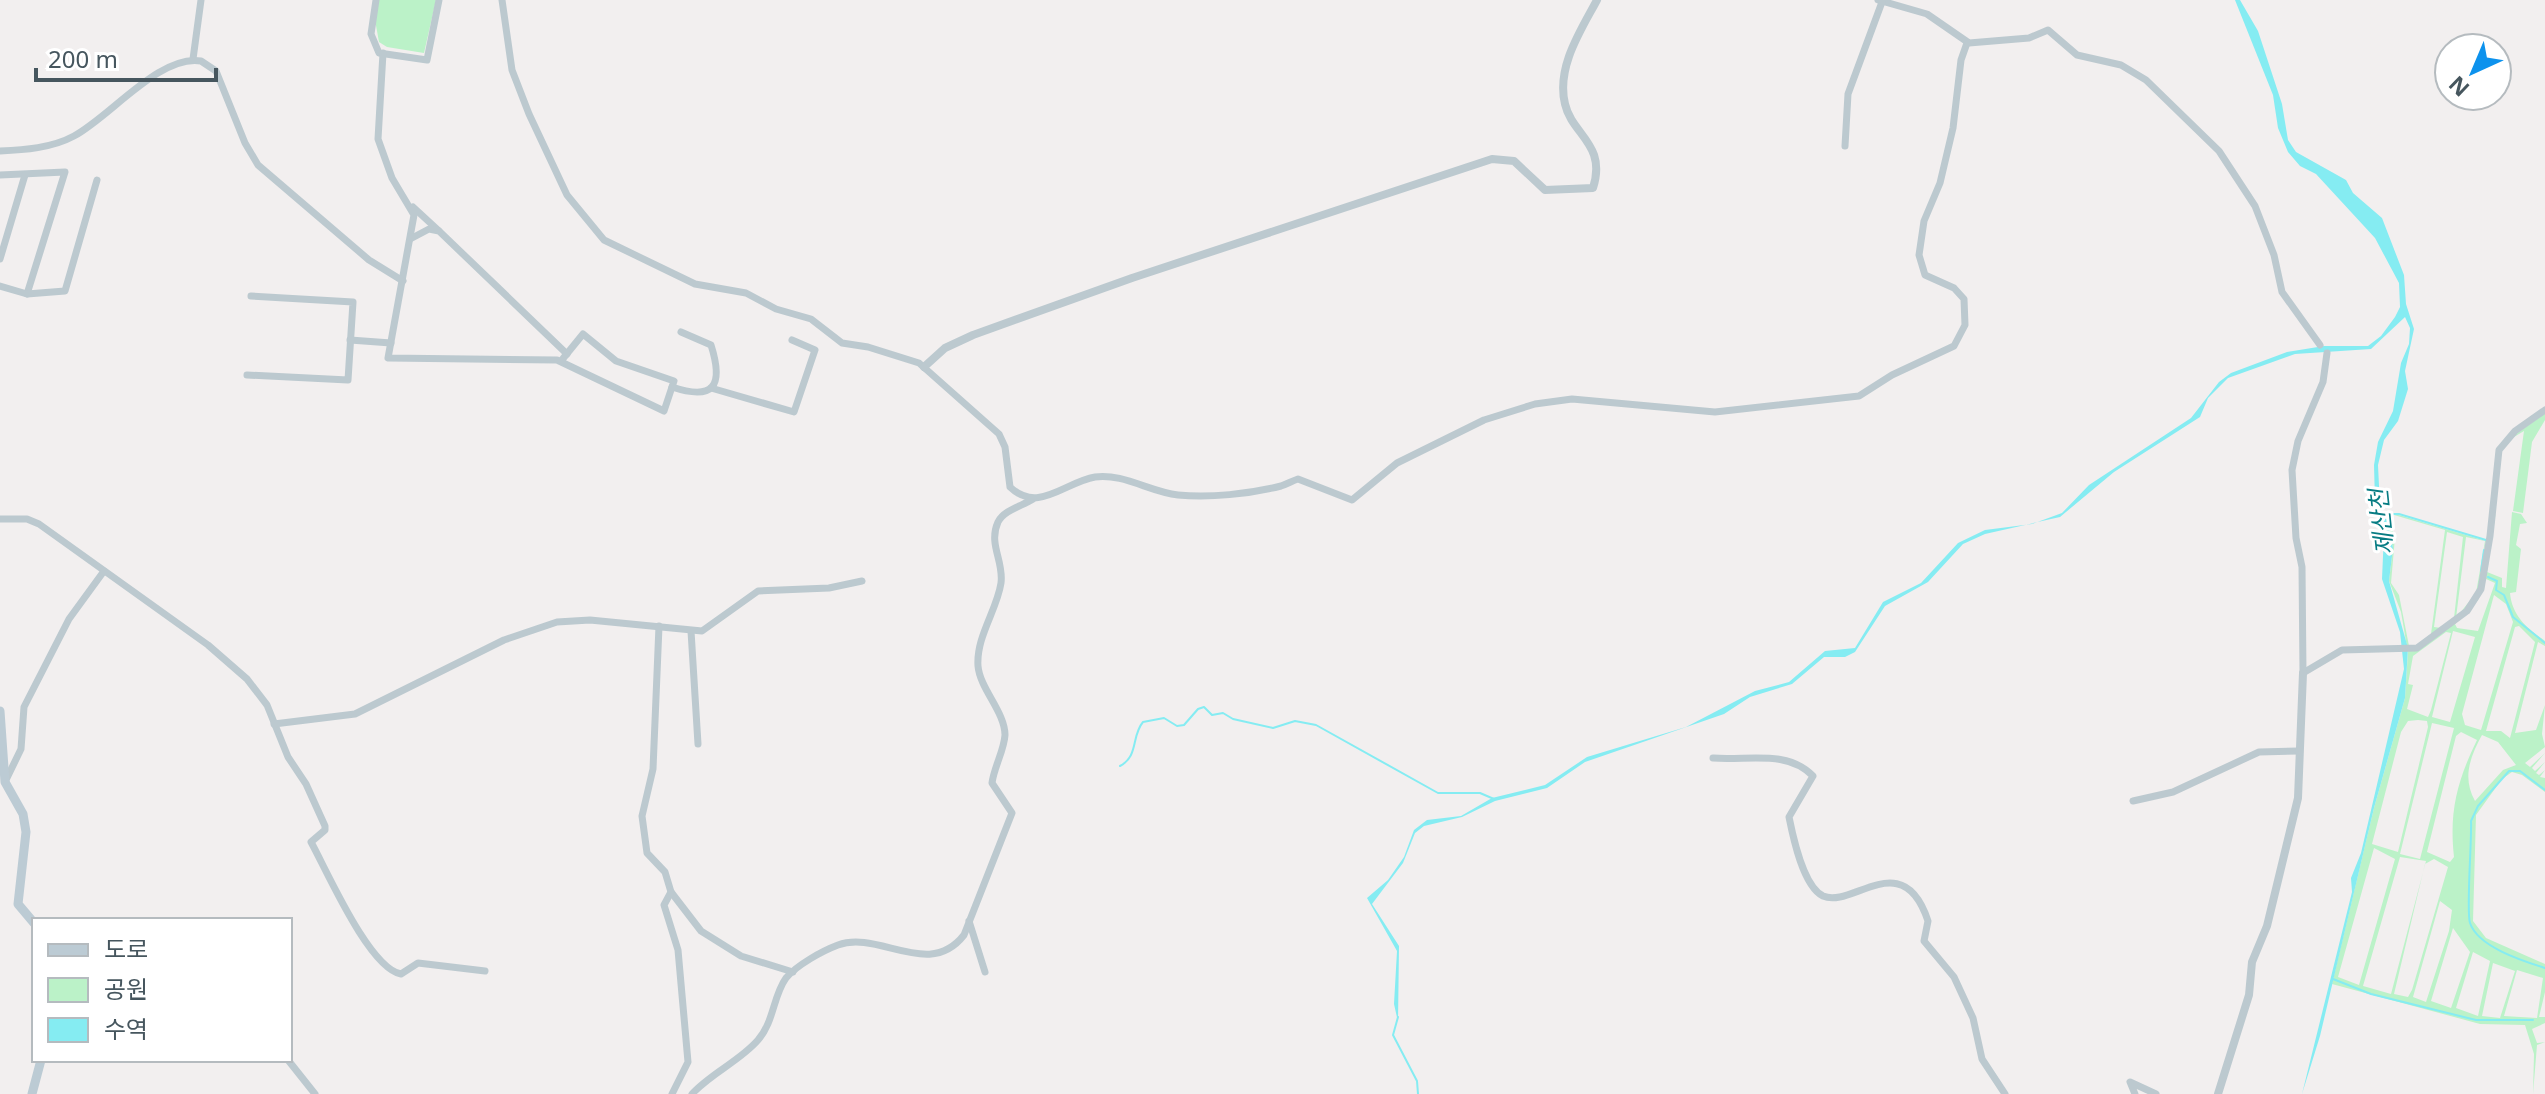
<svg xmlns="http://www.w3.org/2000/svg" width="2545" height="1094" viewBox="0 0 2545 1094" font-family="'Noto Sans','Noto Sans KR',sans-serif">
<style>
.green{fill:#bbf2c8;fill-rule:evenodd}
.water{fill:#85ecf2}
.lines{fill:none;stroke-linecap:round;stroke-linejoin:round}
.stream{stroke:#85ecf2;stroke-width:2}
.minor{stroke:#bcc9cf;stroke-width:7}
.tertiary{stroke:#bcc9cf;stroke-width:8}
.secondary{stroke:#bccbd4;stroke-width:9}
.labels{text-anchor:middle;stroke-width:6;stroke-linejoin:round;paint-order:stroke}
.water-label{font-size:24px;font-style:italic;fill:#077c83;stroke:#fff}
</style>
<rect width="100%" height="100%" fill="#f2efef"/>
<!-- green -->
<g class="green">
<polygon points="379,0 436,0 424,53 387,47 379,42 375,20"/>
<polygon points="2545,413 2545,420 2532,442 2523,513 2513,511 2524,431 2504,443"/>
<path d="M2496,511L2487,572L2502,578V587L2506,588L2512,512L2521,514L2527,523L2520,524L2516,545L2521,549L2516,592L2510,593C2512,616 2527,628 2545,641V646L2538,642L2515,733L2536,730L2545,705L2542,734L2545,747L2525,763L2530,767L2545,753L2532,768L2535,771L2545,762L2536,773L2539,775L2545,770L2540,777L2545,778V792L2522,775L2512,772L2502,779L2476,815L2473,921L2486,938L2545,964V992L2539,1017H2545V1023L2532,1029L2537,1043L2545,1042L2537,1045L2533,1094L2534,1054L2525,1025L2480,1024L2332,984L2374,808L2405,698L2408,651L2417,649L2478,598ZM2486,579L2495,583L2478,631L2457,628L2455,624L2478,600ZM2494,595L2506,604L2513,622L2481,730L2465,725L2462,714ZM2519,626L2535,642L2510,738L2501,731H2486L2515,627ZM2453,631L2475,637L2450,722L2432,717ZM2446,632L2451,633L2431,710L2428,717L2407,709L2413,685L2408,684L2413,656ZM2418,720L2427,721L2428,727L2398,852L2372,844L2401,732L2408,721ZM2432,723L2454,728L2420,859L2400,854ZM2461,732L2477,740C2457,781 2449,812 2454,857L2450,862L2427,852L2456,736ZM2482,735L2498,742L2516,765L2503,770L2475,801C2462,778 2470,757 2482,735ZM2374,848L2395,859L2359,985L2338,977ZM2400,857L2426,861L2391,994L2363,986ZM2434,859L2448,867L2412,990L2408,997L2394,994L2425,864ZM2440,901L2452,910L2449,931L2426,1002L2413,997ZM2453,928L2470,952L2451,1008L2431,1001ZM2473,952L2490,961L2478,1016L2456,1008ZM2493,963L2515,971L2500,1018L2482,1016ZM2517,970L2543,978L2537,1018L2504,1016Z"/>
<path d="M2392,513L2486,541C2482,556 2483,571 2480,584C2474,613 2438,636 2413,649L2407,647L2401,612L2389,581L2393,548L2385,516ZM2394,515L2445,530L2431,634L2414,647L2409,646L2399,595L2391,583L2395,537L2388,517ZM2447,532L2463,537L2454,618L2441,628L2434,627ZM2466,537L2485,541L2476,593L2456,618Z"/>
</g>
<!-- water -->
<polygon class="water" points="2235,0 2240,0 2258,31 2282,104 2288,140 2296,152 2346,180 2353,193 2382,218 2404,275 2406,304 2414,329 2405,371 2408,389 2398,421 2384,440 2378,465 2380,507 2387,519 2393,548 2389,581 2408,648 2405,698 2374,808 2320,1036 2302,1094 2352,892 2351,878 2361,853 2404,669 2400,632 2382,579 2384,533 2375,502 2374,465 2378,442 2393,411 2401,363 2409,344 2410,328 2405,317 2371,349 2295,354 2228,378 2208,398 2200,417 2114,472 2060,517 1985,534 1963,544 1928,582 1885,606 1855,652 1845,657 1824,657 1792,684 1750,697 1724,714 1585,762 1547,788 1495,801 1462,817 1424,826 1415,833 1403,863 1372,904 1399,946 1398,1022 1394,1004 1397,951 1367,898 1388,880 1404,857 1414,830 1427,820 1461,816 1492,798 1545,785 1587,757 1686,727 1755,691 1789,682 1825,651 1855,648 1883,602 1921,583 1958,543 1985,530 2032,524 2062,513 2089,485 2191,418 2219,382 2231,373 2287,352 2324,346 2368,346 2381,336 2395,317 2400,307 2399,283 2375,238 2316,174 2300,166 2288,152 2278,128 2273,95"/>
<g class="lines">
<!-- stream -->
<g class="stream">
<polyline points="2382,514 2399,514 2486,540"/>
<polyline points="2481,571 2484,550"/>
<polyline points="2488,577 2497,581 2496,590 2504,595 2513,617 2545,643"/>
<path d="M1120,766C1139,756 1131,736 1143,722L1164,718L1177,726L1184,725L1198,709L1204,707L1212,715L1223,713L1233,719L1273,728L1295,721L1316,725L1438,793H1480L1494,799"/>
<path d="M2545,790L2520,771H2509L2478,806L2471,821C2472,840 2466,911 2470,923C2478,947 2523,961 2545,968"/>
<polyline points="2333,979 2371,994 2476,1020 2533,1020"/>
<polyline points="1398,1017 1393,1035 1417,1081 1418,1094"/>
</g>
<!-- minor -->
<g class="minor">
<polyline points="376,0 371,34 379,53 427,60 439,0"/>
<path d="M502,0L512,70L529,114L567,195L604,240L695,284L746,293L776,309L811,319L842,343L868,347L919,363L999,434L1005,447L1010,487C1038,514 1065,482 1095,477C1123,473 1150,492 1178,495C1210,498 1249,494 1281,486C1287,484 1292,481 1298,479L1352,500L1397,463L1484,420L1535,404L1572,399L1715,412L1859,396L1892,375L1954,346L1965,325L1964,299L1954,288L1925,275L1919,255L1924,221L1940,183L1953,128L1961,60L1967,43"/>
<polyline points="1878,0 1927,14 1969,43 2029,38 2048,30 2077,55 2121,65 2146,80 2219,151 2255,206 2274,255 2282,292 2320,345"/>
<polyline points="383,53 378,139 392,178 414,215 388,358 557,360 664,411 674,381 616,361 583,334 561,361"/>
<polyline points="193,59 201,0"/>
<polyline points="1845,146 1848,94 1882,2"/>
<path d="M0,151C24,150 52,148 74,136C110,117 160,54 201,61L216,71L245,143L258,165L369,260L403,281"/>
<polyline points="0,175 65,172 27,294"/>
<polyline points="413,207 439,231"/>
<polyline points="412,238 429,229 439,231 567,354"/>
<polyline points="0,259 25,175"/>
<polyline points="0,286 27,294 65,291 97,180"/>
<polyline points="350,340 391,343"/>
<polyline points="247,375 348,380 353,302 251,296"/>
<path d="M672,387C714,401 724,386 711,345L681,332"/>
<polyline points="711,388 794,412 815,350 792,340"/>
<path d="M0,519H27L39,524L208,645L247,679L267,705L288,757L306,784L325,826V830L311,842C327,871 369,968 401,974L418,963L485,971"/>
<polyline points="659,626 653,769 642,816 647,853 665,872 671,892 701,931 741,956 793,972"/>
<polyline points="691,631 698,744"/>
<polyline points="2303,673 2342,650 2417,648 2467,611 2481,589 2490,536 2499,450 2515,431 2545,410"/>
<polyline points="2303,673 2302,567 2296,538 2292,470 2298,441 2323,382 2327,353"/>
<polyline points="274,724 355,714 504,640 557,622 590,620 702,631 758,591 829,588 862,581"/>
<path d="M1713,758C1747,761 1787,749 1813,776L1789,817C1793,837 1803,886 1823,896C1852,909 1903,845 1928,921L1924,941L1954,977L1973,1018L1982,1059L2005,1094"/>
<polyline points="5,782 21,749 24,707 69,619 104,571"/>
<polyline points="2133,801 2173,792 2259,752 2299,751"/>
<polyline points="671,892 664,905 678,950 688,1062 672,1094"/>
<polyline points="969,921 985,972"/>
<polyline points="288,1060 315,1094"/>
<path d="M692,1094C711,1073 740,1061 758,1040C774,1022 773,996 786,978C797,965 822,951 838,945C879,930 929,980 964,935L1012,813L992,783C994,767 1004,751 1005,735C1005,712 980,689 978,666C976,637 997,610 1001,583C1004,561 988,544 998,522C1004,510 1022,506 1033,499"/>
<polyline points="2135,1094 2130,1082 2156,1094"/>
</g>
<!-- tertiary -->
<g class="tertiary">
<path d="M924,367L945,348L973,335L1132,278L1492,159L1514,161L1545,190L1593,188C1607,144 1572,135 1565,104C1556,67 1581,30 1597,0"/>
<polyline points="2218,1094 2249,995 2252,962 2267,926 2298,798 2303,673"/>
</g>
<!-- secondary -->
<g class="secondary">
<polyline points="0,711 5,782 23,814 26,832 18,904 34,923"/>
<polyline points="32,1094 41,1060"/>
</g>
</g>
<g class="labels">
<!-- water labels -->
<g class="water-label">
<text transform="translate(2382 522) rotate(-96)" y="8">제산천</text>
</g>
</g>
<!-- legend -->
<rect x="32" y="918" width="260" height="144" fill="#ffffff" stroke="#b5bbbf" stroke-width="2"/>
<rect x="48" y="944" width="40" height="12" fill="#bccbd4" stroke="#b5bbbf" stroke-width="2"/>
<text x="104" y="958" font-size="24" fill="#46565e">도로</text>
<rect x="48" y="978" width="40" height="24" fill="#bbf2c8" stroke="#b5bbbf" stroke-width="2"/>
<text x="104" y="998" font-size="24" fill="#46565e">공원</text>
<rect x="48" y="1018" width="40" height="24" fill="#85ecf2" stroke="#b5bbbf" stroke-width="2"/>
<text x="104" y="1038" font-size="24" fill="#46565e">수역</text>
<!-- north arrow -->
<g transform="translate(2473 72) rotate(224)"><circle r="38" fill="#ffffff" stroke="#b5bbbf" stroke-width="2"/>
<path d="M0-6L14 30L0 20L-14 30Z" fill="#0d92ed"/>
<text y="-12" font-size="22" font-weight="bold" text-anchor="middle" fill="#46565e">N</text>
</g>
<!-- scale -->
<path d="M36 68v12h180v-12" fill="none" stroke="#46565e" stroke-width="4"/>
<text x="48" y="68" font-size="24" fill="#46565e" stroke="#ffffff" stroke-width="6" paint-order="stroke">200 m</text>
</svg>
